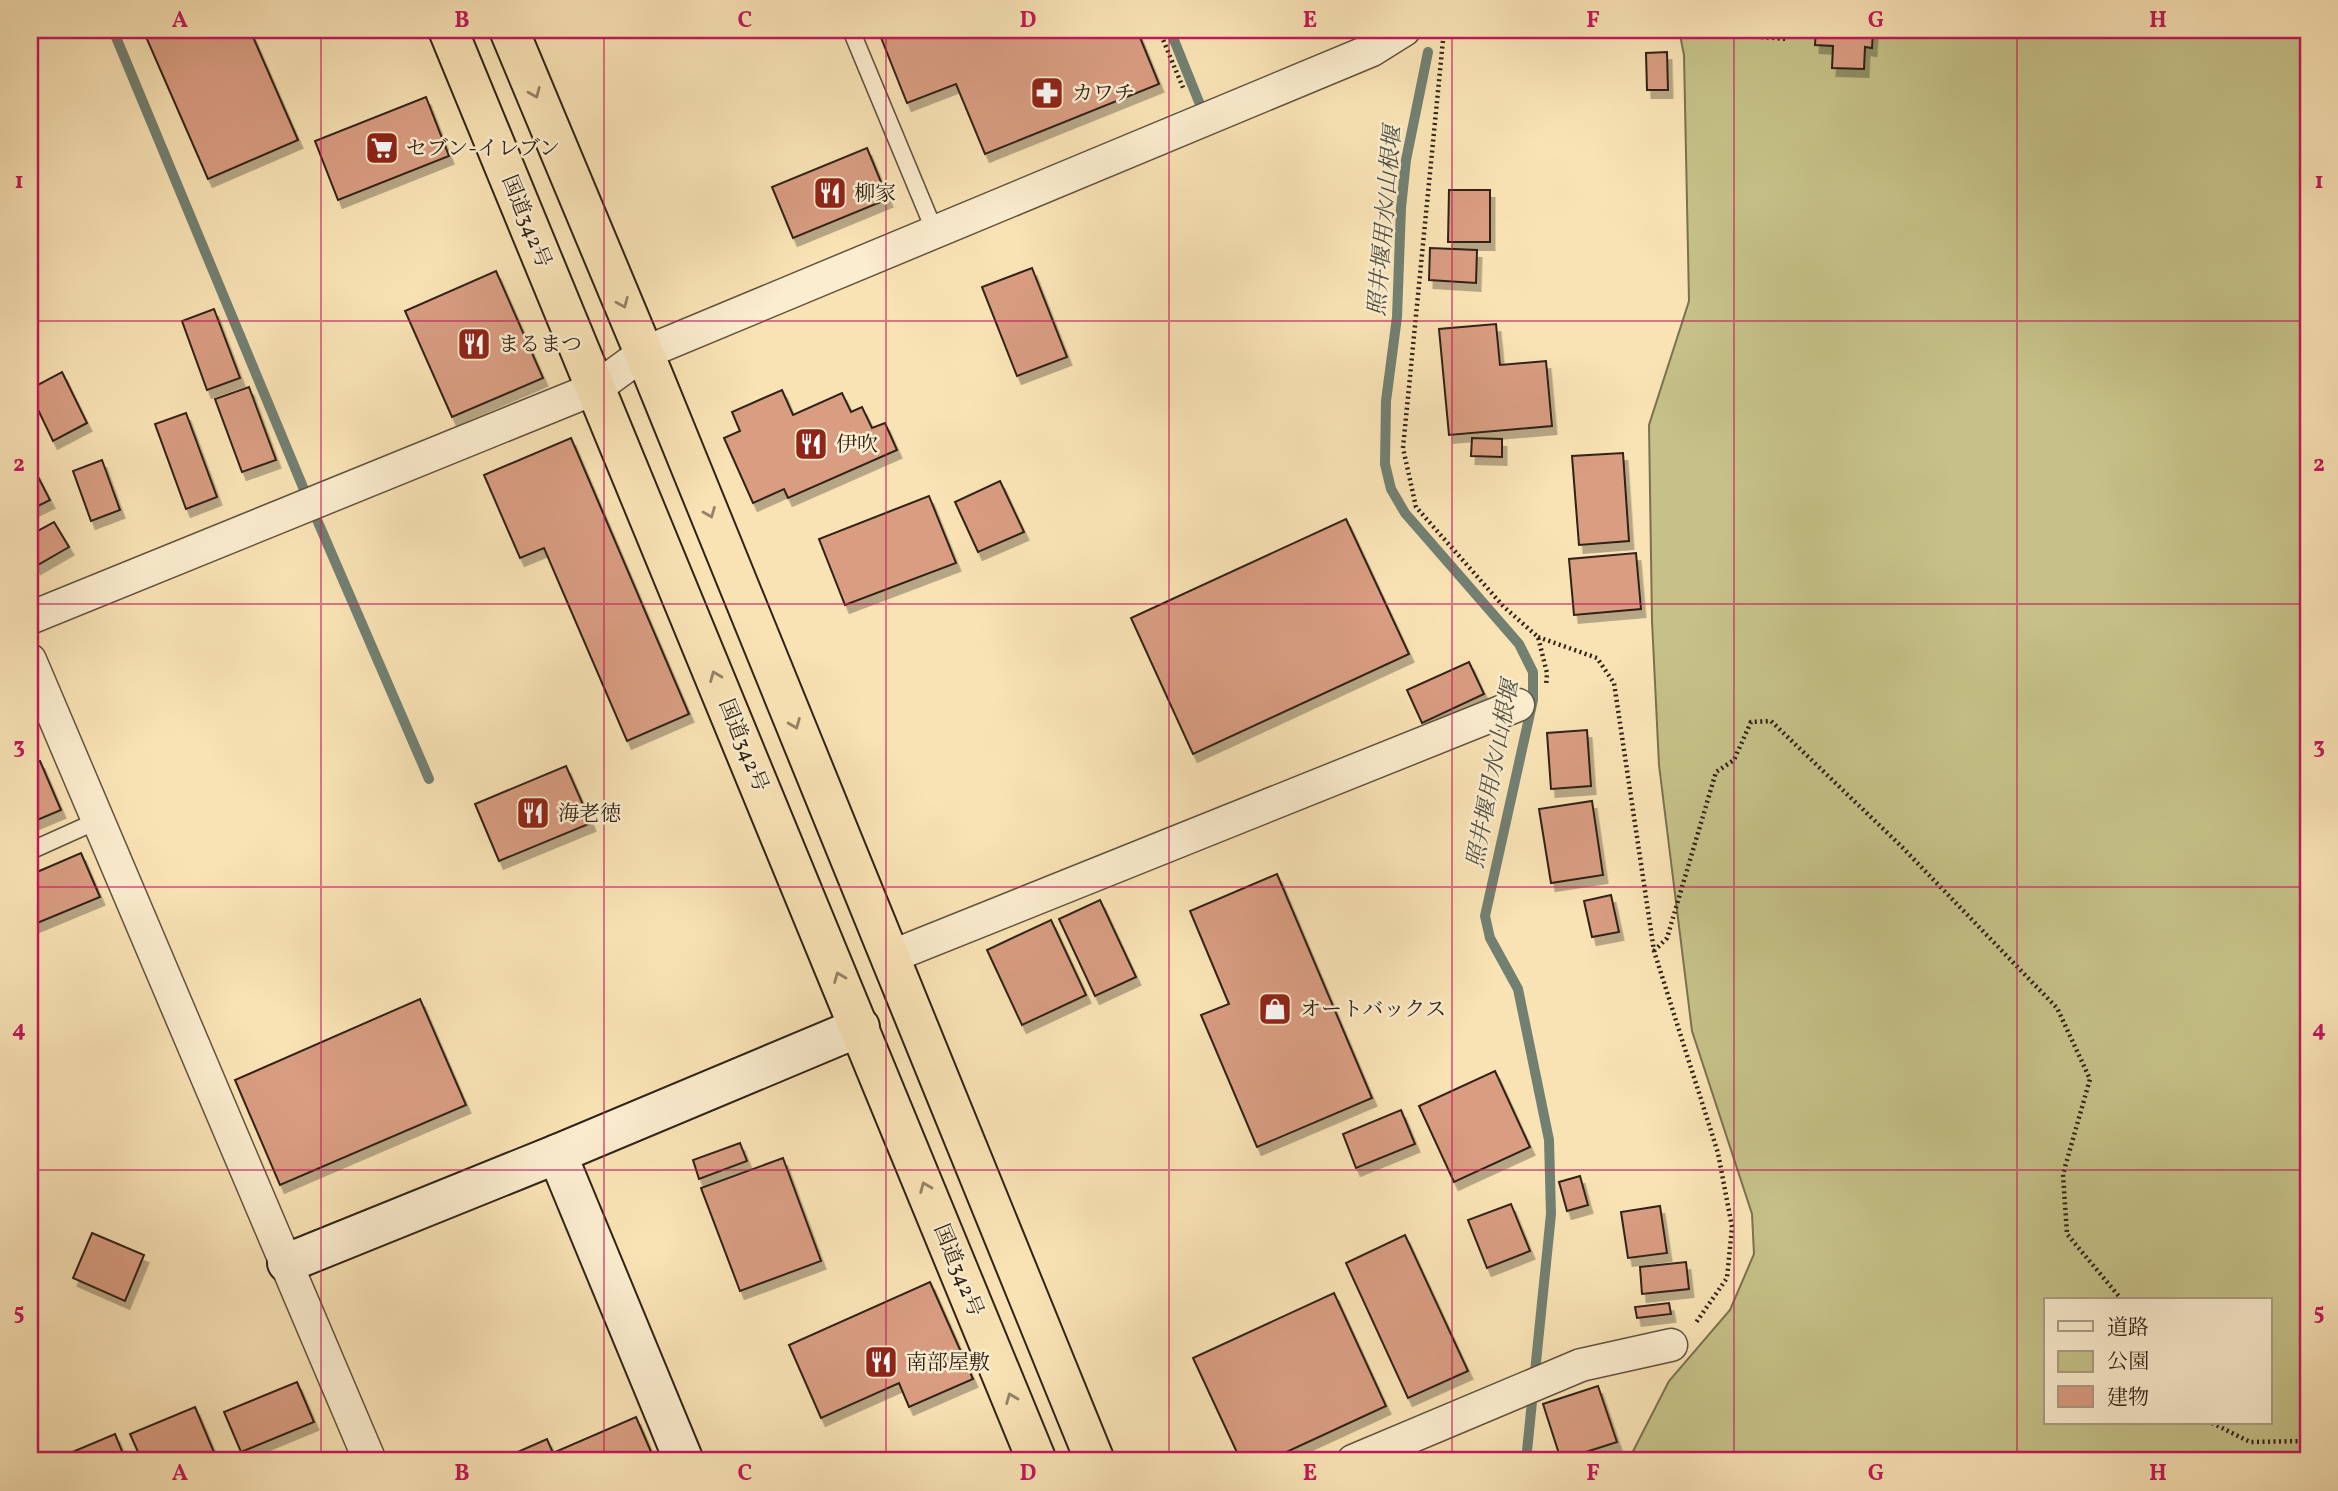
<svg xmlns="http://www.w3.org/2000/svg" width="2338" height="1491" viewBox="0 0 2338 1491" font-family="Vollkorn,'Noto Serif JP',serif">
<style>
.green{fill:#c5c188;stroke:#7a7250;stroke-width:2;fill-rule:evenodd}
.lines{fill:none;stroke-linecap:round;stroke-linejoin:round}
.stream{stroke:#728072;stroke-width:10}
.building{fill:#d99d82;stroke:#302217;stroke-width:2;filter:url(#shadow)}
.lane-casing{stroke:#62523e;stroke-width:19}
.street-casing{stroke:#62523e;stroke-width:35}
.secondary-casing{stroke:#302217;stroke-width:42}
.highway-casing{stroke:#302217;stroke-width:42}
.path{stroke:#302217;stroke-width:4.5;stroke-dasharray:2 3.5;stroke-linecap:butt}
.lane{stroke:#fbedcf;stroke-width:16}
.street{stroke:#fbedcf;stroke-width:32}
.secondary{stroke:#fbedcf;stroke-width:38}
.highway{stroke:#f9e3b5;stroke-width:38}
.oneway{stroke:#948266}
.grid{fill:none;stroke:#c2185b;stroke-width:2;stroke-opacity:0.55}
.labels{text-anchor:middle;stroke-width:5;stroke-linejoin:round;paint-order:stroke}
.poi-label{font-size:21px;fill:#302217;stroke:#fbedcf;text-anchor:start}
.street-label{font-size:21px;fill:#302217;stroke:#fbedcf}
.water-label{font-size:23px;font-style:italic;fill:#515144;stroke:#fbedcf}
.neatline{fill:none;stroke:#c2185b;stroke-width:2.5}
.grid-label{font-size:23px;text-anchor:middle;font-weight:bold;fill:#c2185b}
</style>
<defs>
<filter id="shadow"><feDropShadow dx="4.5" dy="8" stdDeviation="0" flood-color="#0004"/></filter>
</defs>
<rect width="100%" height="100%" fill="#f9e3b5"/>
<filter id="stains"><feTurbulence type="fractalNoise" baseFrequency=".00286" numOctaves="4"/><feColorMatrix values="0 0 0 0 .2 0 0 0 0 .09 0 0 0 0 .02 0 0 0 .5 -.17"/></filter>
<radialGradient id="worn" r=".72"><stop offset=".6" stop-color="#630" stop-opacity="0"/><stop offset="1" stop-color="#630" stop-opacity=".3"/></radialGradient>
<!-- green -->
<path class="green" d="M1679,30H2308V1461H1628L1669,1381L1730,1310L1754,1254L1752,1214L1692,1031L1659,765L1652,621L1649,425L1689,301L1684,55ZM2046,1300H2270V1423H2046Z"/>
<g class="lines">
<!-- stream -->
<g class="stream">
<polyline points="113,30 305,492 429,779"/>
<polyline points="1170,30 1201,107"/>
<polyline points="1428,52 1406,160 1401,208 1397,317 1386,401 1385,464 1391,489 1405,513 1519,644 1533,672 1533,700 1485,916 1490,938 1518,989 1549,1140 1551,1214 1526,1461"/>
</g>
</g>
<!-- building -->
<g class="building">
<polygon points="143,30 250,30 298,140 208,179"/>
<polygon points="878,30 1137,30 1159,84 985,154 956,84 907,103"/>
<polygon points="1816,30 1873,30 1872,48 1865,47 1864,69 1832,68 1833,46 1815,45"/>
<polygon points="1667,52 1668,90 1647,90 1646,53"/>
<polygon points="426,97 449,156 338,200 315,141"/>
<polygon points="867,148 888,199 793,238 772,187"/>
<polygon points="1449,190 1490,190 1490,242 1448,242"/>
<polygon points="1430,248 1477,250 1476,283 1429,280"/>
<polygon points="1032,268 1067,357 1017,376 982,287"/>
<polygon points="496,271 543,378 452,417 405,311"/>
<polygon points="214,309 240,378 207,390 182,321"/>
<polygon points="1496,324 1500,365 1546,361 1552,426 1449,435 1439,329"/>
<polygon points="62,372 87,423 53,441 30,393 30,389"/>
<polygon points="249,387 276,460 242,472 215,399"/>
<polygon points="782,390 793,415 842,393 851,412 862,407 872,428 885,423 897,450 788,498 784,489 753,503 724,438 740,431 732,412"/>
<polygon points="186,413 217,497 186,509 155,424"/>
<polygon points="571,438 689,714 627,741 544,548 520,558 484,475"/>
<polygon points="1472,438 1502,439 1502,457 1471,456"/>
<polygon points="1623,453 1629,541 1579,545 1572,456"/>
<polygon points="102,460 120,510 91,521 73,471"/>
<polygon points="35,471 50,500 30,510 30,474"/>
<polygon points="1000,481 1024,532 978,552 955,502"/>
<polygon points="929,496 956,563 845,605 819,539"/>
<polygon points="1346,519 1409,654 1193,754 1131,618"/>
<polygon points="54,522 69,547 36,566 30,555 30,535"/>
<polygon points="1636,553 1641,609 1574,615 1569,559"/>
<polygon points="1469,662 1484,694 1422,723 1407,690"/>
<polygon points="1587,730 1591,786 1551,789 1547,733"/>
<polygon points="40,761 61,810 30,823 30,765"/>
<polygon points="566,766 591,823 499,861 475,804"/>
<polygon points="1592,801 1603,875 1551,883 1539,809"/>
<polygon points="81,853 100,897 30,926 30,875"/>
<polygon points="1277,874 1372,1098 1257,1147 1201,1015 1229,1004 1190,911"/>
<polygon points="1611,895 1619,932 1592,937 1584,901"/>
<polygon points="1100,900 1136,977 1095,996 1059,919"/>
<polygon points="1051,920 1086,995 1022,1025 987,950"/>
<polygon points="420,999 466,1105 280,1185 235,1080"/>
<polygon points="1495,1071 1530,1147 1454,1182 1419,1106"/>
<polygon points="1401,1110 1415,1144 1356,1168 1343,1134"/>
<polygon points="740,1143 747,1161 699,1179 693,1160"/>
<polygon points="783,1158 821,1261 740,1291 701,1188"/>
<polygon points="1580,1176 1588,1205 1567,1211 1559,1182"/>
<polygon points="1511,1204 1530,1251 1487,1268 1468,1220"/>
<polygon points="1660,1206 1667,1253 1628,1258 1621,1212"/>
<polygon points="92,1233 144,1255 125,1301 73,1278"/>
<polygon points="1405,1235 1468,1371 1408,1398 1346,1263"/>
<polygon points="1686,1262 1689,1289 1642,1294 1640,1267"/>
<polygon points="930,1282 973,1379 909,1407 899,1383 821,1418 789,1345"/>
<polygon points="1334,1293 1386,1406 1267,1461 1241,1461 1193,1358"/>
<polygon points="1669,1303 1671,1314 1637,1318 1635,1307"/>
<polygon points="297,1382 314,1422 241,1452 224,1412"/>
<polygon points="1598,1386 1617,1442 1561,1460 1543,1404"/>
<polygon points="195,1407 216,1457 206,1461 142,1461 130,1434"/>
<polygon points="636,1417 655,1461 516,1461 513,1454 547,1439 553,1453"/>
<polygon points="115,1434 126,1461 51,1461"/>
</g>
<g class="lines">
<defs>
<g id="lane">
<polyline points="851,30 935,232"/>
<polyline points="30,851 99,820"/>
</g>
<g id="street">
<polyline points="30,618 596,388 644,353 1372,50 1404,30"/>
<polyline points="30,660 370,1461"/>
<polyline points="890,957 1518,705"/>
<polyline points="1353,1461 1581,1365 1671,1345"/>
</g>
<g id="secondary">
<polyline points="557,1154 684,1461"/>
<polyline points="287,1263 557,1154 860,1027"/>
</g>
<g id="highway">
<polyline points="448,30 1037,1461"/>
<polyline points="509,30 654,377 1095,1461"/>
</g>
</defs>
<!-- lane casing -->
<use href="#lane" class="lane-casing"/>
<!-- street casing -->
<use href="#street" class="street-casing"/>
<!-- secondary casing -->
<use href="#secondary" class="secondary-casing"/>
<!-- highway casing -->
<use href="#highway" class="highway-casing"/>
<!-- path -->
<g class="path">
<polyline points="1159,30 1184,90"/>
<polyline points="1444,30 1403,448 1416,507 1504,607 1538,637 1547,673 1546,686"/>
<polyline points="1668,30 1787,39"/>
<polyline points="1538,637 1597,658 1614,683 1654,951 1718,1153 1732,1227 1727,1278 1695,1324"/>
<polyline points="1654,951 1667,938 1716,772 1734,760 1751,722 1771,721 1902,847 2057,1008 2090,1079 2063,1174 2067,1234 2122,1300"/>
<polyline points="2212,1423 2250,1442 2308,1441"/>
</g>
<!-- lane -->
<use href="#lane" class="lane"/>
<!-- street -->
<use href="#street" class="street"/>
<!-- secondary -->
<use href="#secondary" class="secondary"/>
<!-- highway -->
<use href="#highway" class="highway"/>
</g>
<!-- one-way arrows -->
<defs><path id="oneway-chevron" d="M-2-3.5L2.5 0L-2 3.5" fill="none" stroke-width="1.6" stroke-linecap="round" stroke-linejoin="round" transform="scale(1.75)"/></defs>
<g class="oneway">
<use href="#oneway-chevron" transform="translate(535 93) rotate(67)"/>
<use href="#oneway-chevron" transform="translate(623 303) rotate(67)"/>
<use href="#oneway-chevron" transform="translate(710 513) rotate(68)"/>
<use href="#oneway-chevron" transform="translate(715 676) rotate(-112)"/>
<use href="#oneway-chevron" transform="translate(795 724) rotate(68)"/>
<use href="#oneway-chevron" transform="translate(839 977) rotate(-112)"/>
<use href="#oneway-chevron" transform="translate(925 1187) rotate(-112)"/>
<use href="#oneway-chevron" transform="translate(1011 1398) rotate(-112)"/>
</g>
<!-- grid -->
<path class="grid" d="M321,30V1461M604,30V1461M886,30V1461M1169,30V1461M1452,30V1461M1734,30V1461M2017,30V1461M30,321H2308M30,604H2308M30,887H2308M30,1170H2308"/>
<!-- icons -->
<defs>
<symbol id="pharmacy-square" viewBox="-11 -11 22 22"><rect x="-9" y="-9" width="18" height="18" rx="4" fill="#8f2418" stroke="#fbedcf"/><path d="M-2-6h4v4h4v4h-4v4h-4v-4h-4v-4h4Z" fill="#fff"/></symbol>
<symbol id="supermarket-square" viewBox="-11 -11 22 22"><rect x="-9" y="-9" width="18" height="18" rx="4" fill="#8f2418" stroke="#fbedcf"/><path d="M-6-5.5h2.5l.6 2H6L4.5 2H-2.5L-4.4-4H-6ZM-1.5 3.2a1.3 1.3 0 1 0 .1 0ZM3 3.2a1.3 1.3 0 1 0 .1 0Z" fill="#fff"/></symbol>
<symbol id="restaurant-square" viewBox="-11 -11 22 22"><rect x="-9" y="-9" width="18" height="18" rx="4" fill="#8f2418" stroke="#fbedcf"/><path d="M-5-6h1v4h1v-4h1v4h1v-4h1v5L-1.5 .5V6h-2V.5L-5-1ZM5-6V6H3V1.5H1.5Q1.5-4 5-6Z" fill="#fff"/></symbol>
<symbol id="shop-square" viewBox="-11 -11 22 22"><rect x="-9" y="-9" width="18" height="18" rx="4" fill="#8f2418" stroke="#fbedcf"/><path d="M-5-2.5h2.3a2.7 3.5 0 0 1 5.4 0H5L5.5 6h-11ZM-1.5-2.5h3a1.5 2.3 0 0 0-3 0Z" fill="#fff"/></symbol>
</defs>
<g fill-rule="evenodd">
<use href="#pharmacy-square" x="1028" y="74" width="38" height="38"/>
<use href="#supermarket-square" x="363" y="129" width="38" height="38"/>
<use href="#restaurant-square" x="811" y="174" width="38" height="38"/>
<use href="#restaurant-square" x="455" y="325" width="38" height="38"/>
<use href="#restaurant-square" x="792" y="425" width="38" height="38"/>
<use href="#restaurant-square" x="514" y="794" width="38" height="38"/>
<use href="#shop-square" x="1256" y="990" width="38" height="38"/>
<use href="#restaurant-square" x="862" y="1343" width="38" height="38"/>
</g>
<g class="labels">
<!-- poi labels -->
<g class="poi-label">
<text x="1072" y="100">カワチ</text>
<text x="406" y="155">セブン-イレブン</text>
<text x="854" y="200">柳家</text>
<text x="498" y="351">まるまつ</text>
<text x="836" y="451">伊吹</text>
<text x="558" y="820">海老徳</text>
<text x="1300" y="1016">オートバックス</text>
<text x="906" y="1369">南部屋敷</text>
</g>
<!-- street labels -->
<g class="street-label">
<text transform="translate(527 221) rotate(68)" y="7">国道342号</text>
<text transform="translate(744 745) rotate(68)" y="7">国道342号</text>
<text transform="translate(959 1270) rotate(68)" y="7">国道342号</text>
</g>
<!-- water labels -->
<g class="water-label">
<text transform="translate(1384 221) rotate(-85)" y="8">照井堰用水/山根堰</text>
<text transform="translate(1492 774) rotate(-79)" y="8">照井堰用水/山根堰</text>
</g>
</g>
<!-- margin -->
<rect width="2338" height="1491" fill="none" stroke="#f9e3b5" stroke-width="77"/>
<!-- legend -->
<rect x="2044" y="1298" width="228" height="126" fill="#fbedcf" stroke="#aa9c85" stroke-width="2"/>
<rect x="2058" y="1321" width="35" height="10" fill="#fbedcf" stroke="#aa9c85" stroke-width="2"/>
<text x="2107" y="1334" font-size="21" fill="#302217">道路</text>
<rect x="2058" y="1351" width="35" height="21" fill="#c5c188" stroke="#aa9c85" stroke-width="2"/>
<text x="2107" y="1368" font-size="21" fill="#302217">公園</text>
<rect x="2058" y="1386" width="35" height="21" fill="#d99d82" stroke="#aa9c85" stroke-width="2"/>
<text x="2107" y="1404" font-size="21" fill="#302217">建物</text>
<rect x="38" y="38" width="2262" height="1414" class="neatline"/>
<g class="grid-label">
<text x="180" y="27">A</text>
<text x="462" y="27">B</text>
<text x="745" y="27">C</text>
<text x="1028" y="27">D</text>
<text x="1310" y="27">E</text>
<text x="1593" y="27">F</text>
<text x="1876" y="27">G</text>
<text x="2158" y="27">H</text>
<text x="19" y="188">1</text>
<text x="2319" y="188">1</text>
<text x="19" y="471">2</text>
<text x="2319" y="471">2</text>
<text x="19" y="753">3</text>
<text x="2319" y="753">3</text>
<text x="19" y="1036">4</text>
<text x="2319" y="1036">4</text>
<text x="19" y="1319">5</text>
<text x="2319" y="1319">5</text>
<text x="180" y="1480">A</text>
<text x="462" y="1480">B</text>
<text x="745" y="1480">C</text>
<text x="1028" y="1480">D</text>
<text x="1310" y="1480">E</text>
<text x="1593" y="1480">F</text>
<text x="1876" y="1480">G</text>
<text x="2158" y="1480">H</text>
</g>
<rect width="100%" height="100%" filter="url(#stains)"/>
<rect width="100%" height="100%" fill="url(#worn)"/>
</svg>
